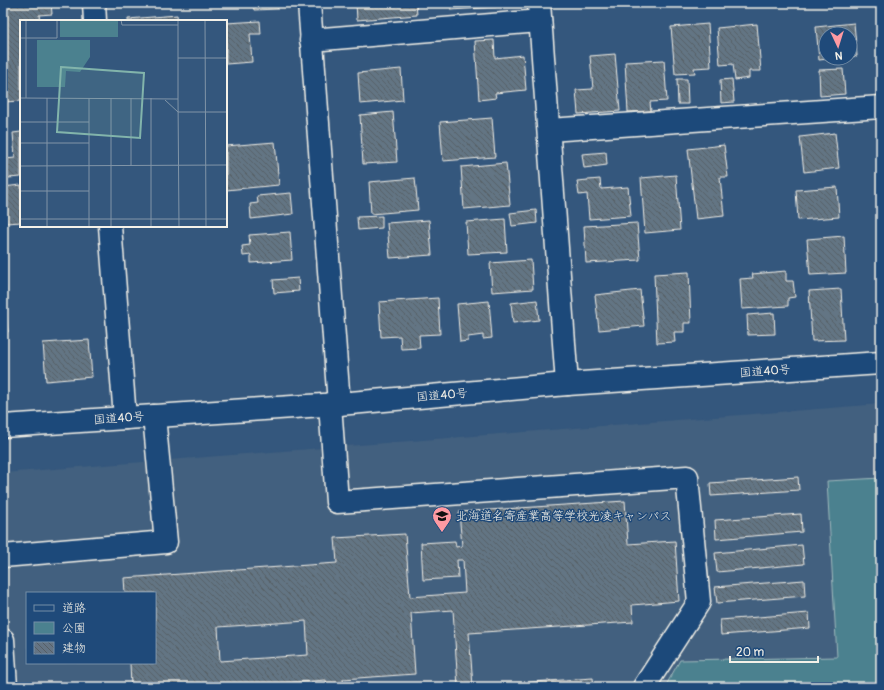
<svg xmlns="http://www.w3.org/2000/svg" width="884" height="690" viewBox="0 0 884 690" font-family="Pangolin,'Klee One',sans-serif">
<style>
.built{fill:#42607f;fill-rule:evenodd}
.park{fill:#4b818f;stroke:#a0b9bc}
.building{fill:url(#building-back-hatch);stroke:#f4f1e8;fill-rule:evenodd}
.lines{fill:none;stroke-linecap:round;stroke-linejoin:round}
.minor-casing{stroke:#f4f1e8;stroke-width:25}
.highway-casing{stroke:#f4f1e8;stroke-width:25}
.minor{stroke:#1f4a7a;stroke-width:22}
.highway{stroke:#1f4a7a;stroke-width:22}
.labels{text-anchor:middle;stroke-width:3;stroke-linejoin:round;paint-order:stroke}
.street-label{font-size:12px;fill:#f4f1e8;stroke:#1f4a7a}
.poi-label{font-size:12px;fill:#f4f1e8;stroke:#1f4a7a;text-anchor:start}
.inset-road{fill:none;stroke:#8195a8;stroke-width:1}
.view{fill:#82b4ab;fill-opacity:0.15;stroke:#82b4ab;stroke-width:2}
.inset-edge{fill:none;stroke:#f4f1e8;stroke-width:2}
</style>
<defs>
<pattern id="building-back-hatch" width="6" height="6" patternUnits="userSpaceOnUse"><rect width="6" height="6" fill="#647484"/><path d="M-1 5l2 2M0 0l6 6M5-1l2 2" fill="none" stroke="#565e65"/></pattern>
</defs>
<rect width="100%" height="100%" fill="#34577d"/>
<filter id="ink" filterUnits="userSpaceOnUse"><feTurbulence type="fractalNoise" baseFrequency=".025" numOctaves="2"/><feDisplacementMap in="SourceGraphic" scale="8" xChannelSelector="R" yChannelSelector="G"/><feConvolveMatrix kernelMatrix="1 2 1 2 8 2 1 2 1" color-interpolation-filters="sRGB"/></filter>
<g filter="url(#ink)">
<!-- built -->
<path class="built" d="M881,404V687H3V473ZM27,593H155V663H27Z"/>
<!-- park -->
<polygon class="park" points="881,478 881,687 665,687 680,660 837,657 827,481"/>
<!-- building -->
<g class="building">
<polygon points="35,3 51,3 52,14 39,15 40,21 21,21 21,101 3,102 3,5"/>
<polygon points="118,3 141,3 119,5"/>
<polygon points="253,3 277,3 278,9 254,10"/>
<polygon points="356,3 416,3 417,15 357,20"/>
<polygon points="451,3 496,3 496,7 451,10"/>
<polygon points="177,15 178,21 128,21 128,19"/>
<polygon points="260,21 261,34 250,34 252,62 226,64 226,23"/>
<polygon points="854,23 857,56 850,57 850,34 826,34 826,58 836,58 819,60 816,27"/>
<polygon points="708,24 711,67 694,68 695,73 675,74 671,27"/>
<polygon points="757,24 761,71 749,71 749,78 735,80 733,64 720,65 717,28"/>
<polygon points="494,40 495,58 523,55 526,90 495,93 496,98 479,100 475,41"/>
<polygon points="615,54 620,111 578,114 576,90 593,89 590,56"/>
<polygon points="664,60 667,101 650,102 651,111 628,112 625,62"/>
<polygon points="401,69 403,100 360,104 358,73"/>
<polygon points="843,69 845,94 820,96 819,70"/>
<polygon points="677,79 687,79 688,104 678,104"/>
<polygon points="732,79 734,102 721,103 720,80"/>
<polygon points="393,112 397,162 363,164 360,115"/>
<polygon points="492,118 495,157 443,161 440,122"/>
<polygon points="21,132 21,177 8,178 6,159 15,158 13,133"/>
<polygon points="835,133 839,168 804,172 800,137"/>
<polygon points="275,142 279,185 226,190 226,146"/>
<polygon points="724,145 728,177 720,177 724,216 696,219 688,149"/>
<polygon points="606,152 607,165 584,168 582,154"/>
<polygon points="506,163 510,205 464,209 461,167"/>
<polygon points="676,175 680,230 645,233 641,178"/>
<polygon points="415,178 418,210 371,214 369,182"/>
<polygon points="600,179 601,189 628,187 631,216 589,219 587,194 579,195 577,181"/>
<polygon points="21,185 21,222 6,223 3,187"/>
<polygon points="837,187 839,217 798,220 796,190"/>
<polygon points="291,193 293,214 251,219 250,204 258,203 257,196"/>
<polygon points="536,210 537,223 512,226 510,213"/>
<polygon points="382,216 382,228 358,230 357,217"/>
<polygon points="505,219 507,252 468,254 466,222"/>
<polygon points="429,220 432,255 390,258 387,223"/>
<polygon points="637,223 640,260 586,263 584,226"/>
<polygon points="290,232 292,260 251,263 251,255 243,256 242,246 250,245 249,235"/>
<polygon points="844,236 846,273 810,275 807,239"/>
<polygon points="3,259 6,291 3,291"/>
<polygon points="531,260 533,289 492,292 490,263"/>
<polygon points="786,271 786,281 793,281 795,297 788,298 788,306 742,309 740,279 753,278 752,274"/>
<polygon points="689,272 691,323 684,323 684,332 674,332 675,342 657,343 654,274"/>
<polygon points="298,278 299,291 274,293 273,280"/>
<polygon points="841,289 844,340 812,341 809,291"/>
<polygon points="640,290 644,326 599,330 595,295"/>
<polygon points="438,298 440,334 419,335 420,348 401,349 400,336 381,337 379,302"/>
<polygon points="537,300 539,320 513,323 511,303"/>
<polygon points="489,301 492,338 483,339 483,335 468,337 468,341 460,342 457,304"/>
<polygon points="3,302 5,302 8,332 3,332"/>
<polygon points="774,313 775,334 748,335 747,315"/>
<polygon points="89,340 92,377 46,381 43,343"/>
<polygon points="798,477 799,490 711,496 710,483"/>
<path d="M625,501L628,544L675,541L679,601L632,605L633,622L469,633L473,686L593,678L594,687H458L453,610L411,613L415,674L343,679L344,687H327L326,680L232,687H131L130,663H155V593H125L124,578L337,563L335,538L405,534L410,597L465,593L463,560H457L458,578L423,580L421,543L455,541L456,547L462,546L459,512ZM306,621L308,655L220,661L218,627Z"/>
<polygon points="801,514 802,532 716,539 715,520"/>
<polygon points="802,545 804,564 717,572 715,553"/>
<polygon points="804,580 805,596 717,603 715,587"/>
<polygon points="809,613 810,628 721,635 720,620"/>
</g>
<g class="lines">
<defs>
<g id="minor">
<polyline points="94,3 95,21"/>
<polyline points="309,3 339,404"/>
<polyline points="539,3 567,384"/>
<polyline points="311,40 540,21"/>
<polyline points="549,130 881,107"/>
<polyline points="110,226 125,418"/>
<polyline points="330,404 337,502 687,477 699,602 644,687"/>
<polyline points="3,556 166,542 154,416"/>
<polyline points="3,640 6,687"/>
</g>
<polyline id="highway" points="3,426 339,404 567,384 881,363"/>
</defs>
<!-- minor casing -->
<use href="#minor" class="minor-casing"/>
<!-- highway casing -->
<use href="#highway" class="highway-casing"/>
<!-- minor -->
<use href="#minor" class="minor"/>
<!-- highway -->
<use href="#highway" class="highway"/>
</g>
</g>
<!-- icons -->
<defs>
<symbol id="school-pin" viewBox="-11 -11 22 30"><path d="M0 17L-7.5 6A9.5 9.5 0 1 1 7.5 6Z" fill="#ff9aa2" stroke="#1f4a7a"/><path d="M0-5L7-2L0 1L-7-2ZM-4 1L0 2.5L4 1V4Q0 6-4 4Z" fill="#111"/></symbol>
</defs>
<g fill-rule="evenodd">
<use href="#school-pin" x="431" y="505" width="22" height="30"/>
</g>
<g class="labels">
<!-- street labels -->
<g class="street-label">
<text transform="translate(765 371) rotate(-4)" y="4">国道40号</text>
<text transform="translate(442 395) rotate(-5)" y="4">国道40号</text>
<text transform="translate(119 418) rotate(-4)" y="4">国道40号</text>
</g>
<!-- poi labels -->
<g class="poi-label">
<text x="456" y="520">北海道名寄産業高等学校光凌キャンパス</text>
</g>
</g>
<!-- overview -->
<g transform="translate(20 20)">
<rect width="207" height="207" fill="#34577d"/>
<path d="M40,0H98V17H40ZM17,20H70V37L60,52L46,51L45,67H17Z" fill="#4b818f"/>
<path class="inset-road" d="M101,0L102,5H158M185,0L186,207M0,18H37V0M158,38H207M0,78L158,79L159,207M6,78V0M27,78V207M69,78V207M91,78V207M111,78V146M131,78V207M158,79V0M145,80L158,92M158,92H207M0,102H69M0,123H69M0,146L207,145M0,171H69M0,199H207"/>
<path class="view" d="M41,47L124,53L120,118L37,112Z"/>
<rect width="207" height="207" class="inset-edge"/>
</g>
<!-- margin -->
<rect width="884" height="690" fill="none" stroke="#1f4a7a" stroke-width="16"/>
<rect x="8" y="8" width="868" height="674" fill="none" stroke="#f4f1e8" stroke-width="1.5" filter="url(#ink)"/>
<!-- legend -->
<rect x="26" y="592" width="130" height="72" fill="#1f4a7a" stroke="#748da6"/>
<rect x="34" y="605" width="20" height="6" fill="#1f4a7a" stroke="#748da6"/>
<text x="62" y="612" font-size="12" fill="#f4f1e8">道路</text>
<rect x="34" y="622" width="20" height="12" fill="#4b818f" stroke="#748da6"/>
<text x="62" y="632" font-size="12" fill="#f4f1e8">公園</text>
<rect x="34" y="642" width="20" height="12" fill="url(#building-back-hatch)" stroke="#748da6"/>
<text x="62" y="652" font-size="12" fill="#f4f1e8">建物</text>
<!-- north arrow -->
<g transform="translate(838 46) rotate(176)"><circle r="19" fill="#1f4a7a" stroke="#748da6"/>
<path d="M0-3L7 15L0 10L-7 15Z" fill="#ff9aa2"/>
<text y="-6" font-size="11" font-weight="bold" text-anchor="middle" fill="#f4f1e8">N</text>
</g>
<!-- scale -->
<path d="M730 656v6h88v-6" fill="none" stroke="#f4f1e8" stroke-width="2"/>
<text x="736" y="656" font-size="12" fill="#f4f1e8" stroke="#1f4a7a" stroke-width="3" paint-order="stroke">20 m</text>
</svg>
